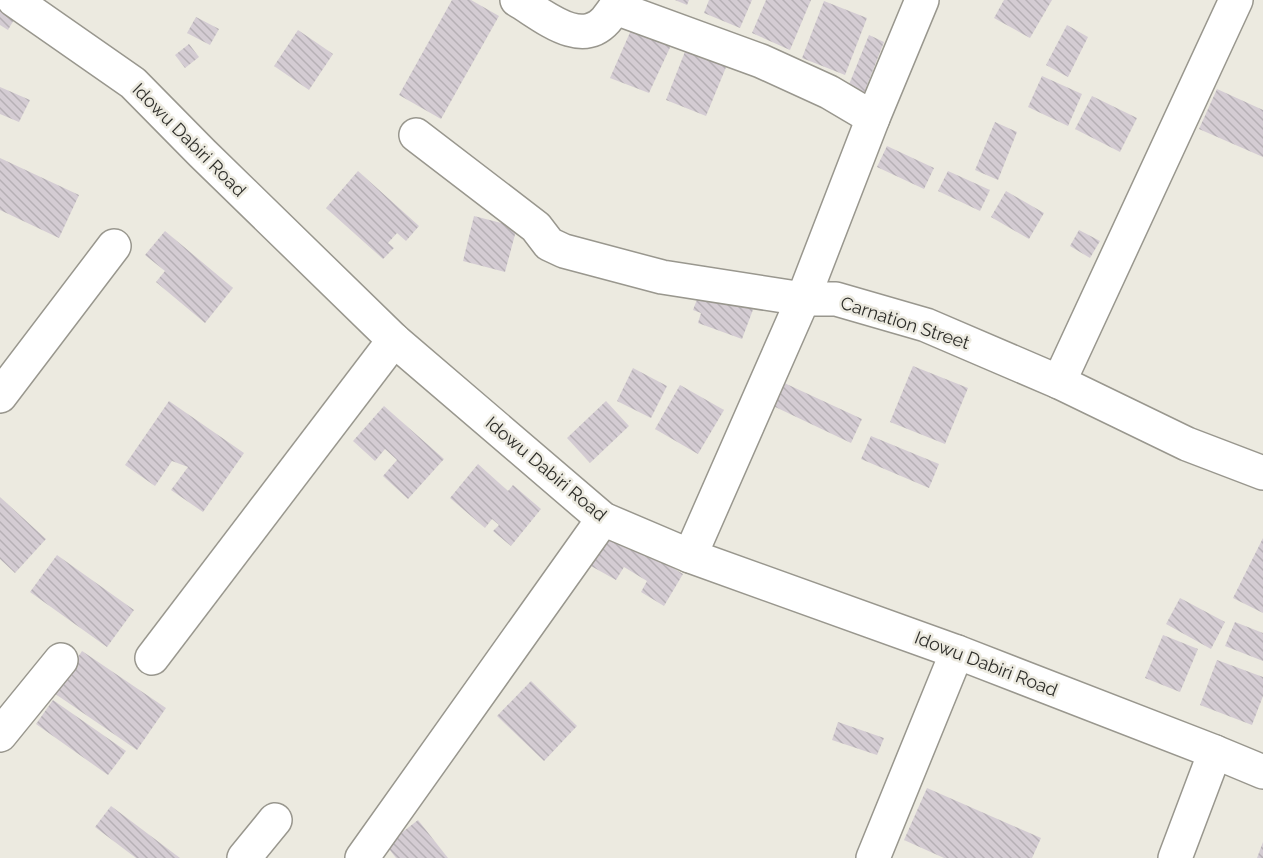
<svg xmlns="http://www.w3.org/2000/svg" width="1263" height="858" viewBox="0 0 1263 858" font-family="Raleway,sans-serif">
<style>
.building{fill:url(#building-back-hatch)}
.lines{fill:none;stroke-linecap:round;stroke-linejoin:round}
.minor-casing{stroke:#99978e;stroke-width:36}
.minor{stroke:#fff;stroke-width:33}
.labels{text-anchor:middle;stroke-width:5;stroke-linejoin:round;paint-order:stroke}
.street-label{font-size:18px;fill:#2e2e2a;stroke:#eceae0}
</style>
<defs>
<pattern id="building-back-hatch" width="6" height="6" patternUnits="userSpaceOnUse" patternTransform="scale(1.5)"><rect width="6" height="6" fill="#d4ccd3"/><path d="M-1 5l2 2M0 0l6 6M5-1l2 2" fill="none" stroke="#b6b0b5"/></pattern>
</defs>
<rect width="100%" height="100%" fill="#eceae0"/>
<!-- building -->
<g class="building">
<polygon points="0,0 19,11 8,30 0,25"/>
<polygon points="452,0 471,0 499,16 441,119 399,95"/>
<polygon points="675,0 689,0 687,5"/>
<polygon points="709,0 752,0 740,28 704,13"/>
<polygon points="766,0 811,0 790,50 752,33"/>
<polygon points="1004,0 1052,0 1030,38 994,18"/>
<polygon points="824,1 867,18 845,75 802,58"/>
<polygon points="196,17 219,29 210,45 187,33"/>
<polygon points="635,21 674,39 649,93 610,78"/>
<polygon points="1067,25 1088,37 1068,77 1046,65"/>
<polygon points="298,30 333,54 309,90 274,66"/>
<polygon points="869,35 884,42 864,93 848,87"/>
<polygon points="189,44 199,57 185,68 175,55"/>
<polygon points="688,44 729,60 706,116 666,100"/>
<polygon points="1042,76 1082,94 1068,126 1028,107"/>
<polygon points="0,87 30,100 19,122 0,114"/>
<polygon points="1217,89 1263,110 1263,157 1199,129"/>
<polygon points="1092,96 1137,118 1120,152 1075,129"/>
<polygon points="995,122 1017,132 998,180 975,170"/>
<polygon points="887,146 934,168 924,189 877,167"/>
<polygon points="0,158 79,195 59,238 0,210"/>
<polygon points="358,171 419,226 406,241 397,233 388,243 394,248 383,259 326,208"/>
<polygon points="948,171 990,190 980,211 938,191"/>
<polygon points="1006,191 1044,213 1029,239 991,217"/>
<polygon points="474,216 517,227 505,272 463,261"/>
<polygon points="1079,230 1100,241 1090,258 1070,246"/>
<polygon points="165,231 233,288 205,323 156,282 165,271 145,255"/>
<polygon points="701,289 754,307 742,339 698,323 701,313 693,310"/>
<polygon points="913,366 968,388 945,444 890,422"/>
<polygon points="633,368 667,386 651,418 617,401"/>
<polygon points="780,381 862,419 851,443 769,404"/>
<polygon points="680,385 724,410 698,454 655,429"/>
<polygon points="169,401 244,453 203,512 171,490 188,467 172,461 155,486 125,465"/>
<polygon points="606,401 629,426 590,463 567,438"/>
<polygon points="384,406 444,459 408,499 383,476 397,460 385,449 375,461 353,441"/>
<polygon points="871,436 939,464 929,488 861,459"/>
<polygon points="478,464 508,491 513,485 541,509 511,546 493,531 499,525 492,519 485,528 450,498"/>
<polygon points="0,497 46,539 15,573 0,559"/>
<polygon points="612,531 683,574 664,606 641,592 647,581 624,567 616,580 591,566"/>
<polygon points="1263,538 1263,613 1233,598"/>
<polygon points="57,555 134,610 107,647 30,592"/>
<polygon points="1180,598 1225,622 1211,649 1166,624"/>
<polygon points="1235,622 1263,633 1263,661 1225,646"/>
<polygon points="1163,635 1198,649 1180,692 1145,678"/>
<polygon points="82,651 166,708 137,750 54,693"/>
<polygon points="1217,660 1263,677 1263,696 1252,725 1200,705"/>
<polygon points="531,681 577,726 544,761 497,716"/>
<polygon points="53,700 126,751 108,775 36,724"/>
<polygon points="838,722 884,738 877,755 832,740"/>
<polygon points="927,788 1041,838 1032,858 944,858 904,840"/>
<polygon points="111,806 180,858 136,858 95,827"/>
<polygon points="418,820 448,858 396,858 386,845"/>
<polygon points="1263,842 1263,858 1257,858"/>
</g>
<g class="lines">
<defs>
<g id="minor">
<polyline points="14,0 133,83 202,153 394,340 603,519 690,556 957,652 1215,752 1263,772"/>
<path d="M517,0C543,15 580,49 606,20C611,13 616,8 619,0"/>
<polyline points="616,8 761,61 829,92 873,118"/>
<polyline points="416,135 536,227 549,244 564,251 662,277 803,299 836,299 926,325 1059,382 1187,444 1263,473"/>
<polyline points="1059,382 1236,0"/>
<polyline points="0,396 114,246"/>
<polyline points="690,556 803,299 873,118 922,0"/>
<polyline points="152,658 394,340"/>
<polyline points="0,735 61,660"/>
<polyline points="244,858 275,820"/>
<polyline points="362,858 603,519"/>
<polyline points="873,858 957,652"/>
<polyline points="1175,858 1215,752"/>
</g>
</defs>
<!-- minor casing -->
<use href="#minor" class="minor-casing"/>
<!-- minor -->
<use href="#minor" class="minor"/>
</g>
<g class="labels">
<!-- street labels -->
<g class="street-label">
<text transform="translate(189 140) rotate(45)" y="6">Idowu Dabiri Road</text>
<text transform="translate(905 323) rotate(18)" y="6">Carnation Street</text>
<text transform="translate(546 469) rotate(40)" y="6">Idowu Dabiri Road</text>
<text transform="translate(986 664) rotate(21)" y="6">Idowu Dabiri Road</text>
</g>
</g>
</svg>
